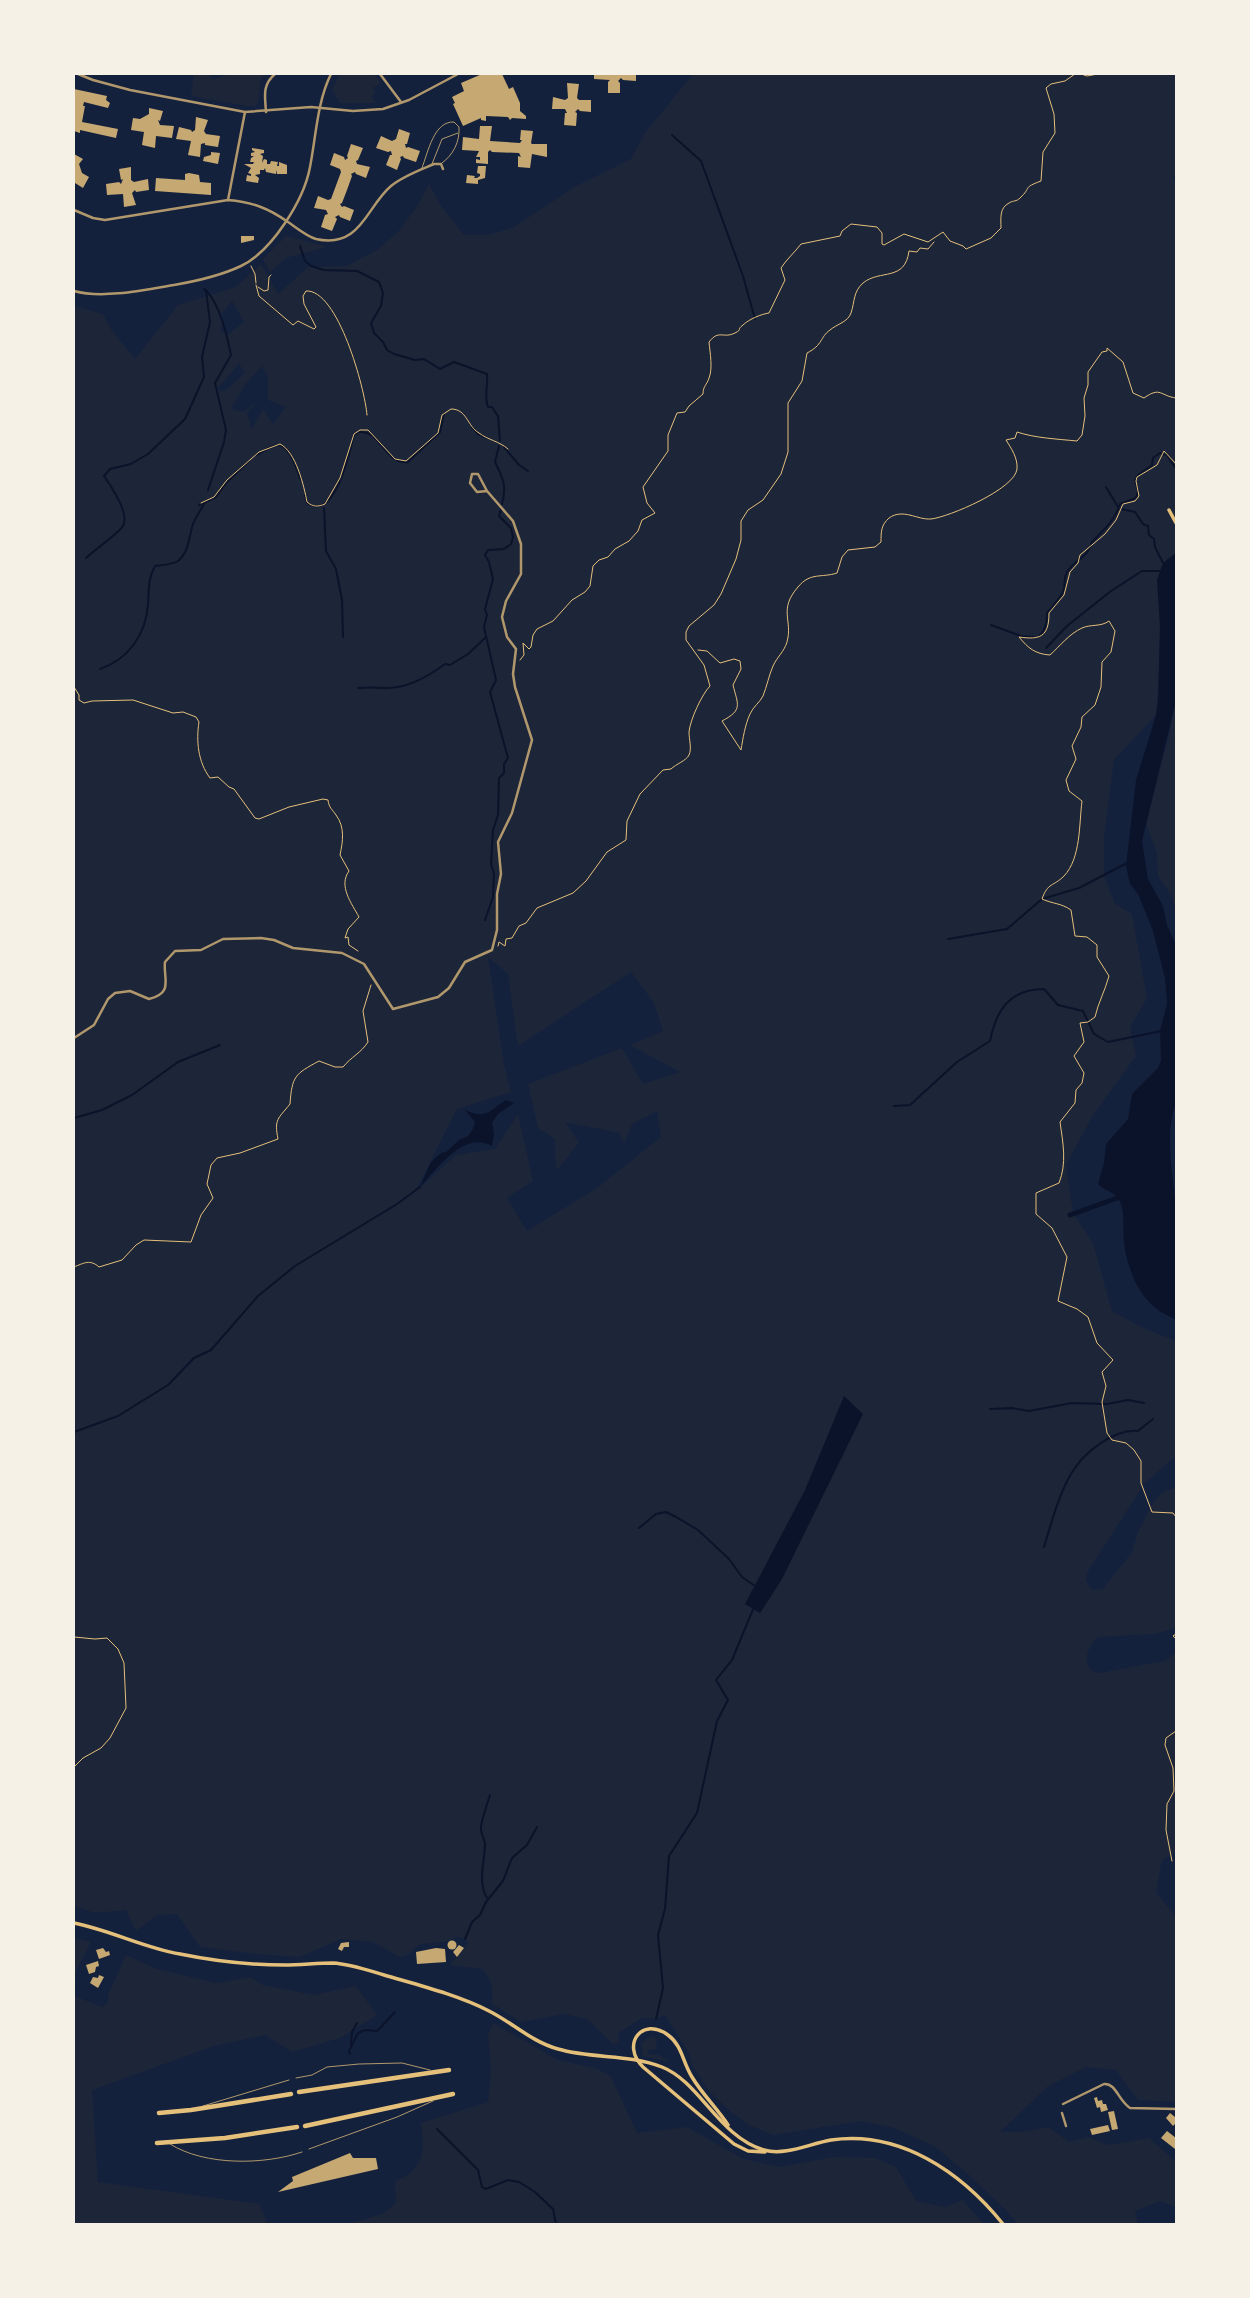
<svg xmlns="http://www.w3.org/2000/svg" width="1250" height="2298" viewBox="0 0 1250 2298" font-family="Poppins,sans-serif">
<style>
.green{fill:#1d2539;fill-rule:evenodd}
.water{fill:#0b132b}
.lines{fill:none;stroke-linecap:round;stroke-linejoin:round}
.stream{stroke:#0b132b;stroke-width:2}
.canal{stroke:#0b132b;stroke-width:5}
.building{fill:#c6a872}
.path{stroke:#e5c07b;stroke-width:1}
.service{stroke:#b1986c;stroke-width:1}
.minor{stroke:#b1986c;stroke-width:2.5}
.tertiary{stroke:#b1986c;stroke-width:2.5}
.primary{stroke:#e5c07b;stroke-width:3.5}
.trunk{stroke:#e5c07b;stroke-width:3.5}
.motorway{stroke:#e5c07b;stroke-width:4.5}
</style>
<rect width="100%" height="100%" fill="#14213d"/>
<!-- green -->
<g class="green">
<path d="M194,74H210L213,80L228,74H265C256,84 263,96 256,106H246L191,96Z"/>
<polygon points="340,74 374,74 381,83 373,88 376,94 372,96 376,103 340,103 332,90"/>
<path d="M693,74H1176V174L1173,178L1176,182V553L1167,559L1160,616L1159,673L1156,715L1114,760L1104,837V876L1115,904L1132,914L1147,998L1130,1027L1136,1056L1093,1115L1066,1165L1073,1213L1093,1243L1112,1311L1141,1327L1176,1341V1459H1172L1144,1484L1087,1573L1086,1580L1092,1590L1103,1589L1132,1552L1138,1532L1154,1501L1163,1492L1176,1487V1628L1154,1634L1098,1637C1087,1646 1079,1670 1099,1673L1165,1661L1176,1652V1852L1162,1860L1156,1892L1176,1917V2102L1138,2100L1116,2070L1086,2067L1047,2087L1000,2132H1020L1049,2127L1069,2142L1088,2137L1108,2145L1149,2138L1176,2162V2207L1160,2201L1135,2211L1138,2224H1017L1008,2212L969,2175L934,2146L894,2128L861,2121L773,2135L749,2125L731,2112L709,2091L692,2065L689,2053L665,2015L656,2019L642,2018L618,2033L619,2042L613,2044L587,2019L564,2014L521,2022L491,2003C495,1991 491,1978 482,1969L450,1965L468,1944L464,1938L457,1937L445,1942L420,1944L409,1954L400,1957L373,1942L341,1939L300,1957L255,1954L200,1947L177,1914L157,1915L136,1931L126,1910L95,1913L74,1906V306L103,314L112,331L135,359L178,305L236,287L261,264L278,294L308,267L347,266L377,250L398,232L418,205L429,184L441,206L464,235H487L512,228L576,186L631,159L645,133ZM232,301L244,322L229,334L221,332L222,313ZM239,364L245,373L225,391L216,390ZM262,366L268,377V400L286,407L273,424L263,409L252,429L247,413L259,399L244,412L231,409L246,383ZM488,957L508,974L518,1046L631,972L654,1003L663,1031L630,1045L680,1072L643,1084L622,1048L528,1084L538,1128L555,1139L556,1171L579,1143L565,1122L619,1133L624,1144L632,1124L657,1111L661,1137L597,1188L527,1231L507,1198L533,1181L518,1114L495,1149L456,1155L415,1192L457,1109L511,1092L504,1065Z"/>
<polygon points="286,236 324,246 324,248 286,258 270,272 263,259"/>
<polygon points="1176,688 1176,911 1171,895 1158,876 1157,853 1146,824 1170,731"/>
<polygon points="74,1938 91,1942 76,1971 74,1989"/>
<polygon points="126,1955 157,1969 216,1983 250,1977 263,1985 314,1995 356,1986 377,2015 340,2038 292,2052 265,2035 214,2046 92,2090 98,2182 259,2204 268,2224 74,2224 74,1996 102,2007 108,2002 108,1995"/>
<path d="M493,2023L558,2060L598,2069L611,2077L637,2133L687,2127L743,2159L781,2167L833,2157L875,2158L896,2167L916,2201L945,2207L963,2200L984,2224H349L382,2214L396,2203L395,2182C424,2168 425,2152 421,2123L488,2102L491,2070L488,2034Z"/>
<polygon points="651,2036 657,2038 656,2049 648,2050 648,2054 659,2055 671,2062 643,2056 641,2043"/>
</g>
<!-- water -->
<g class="water">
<path d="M1176,553V701L1142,841L1148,879L1163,906L1167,925L1176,945V1103C1163,1139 1175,1179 1176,1216C1178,1251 1177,1285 1176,1320C1167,1315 1156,1310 1149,1302C1135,1288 1126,1262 1124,1243C1122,1229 1126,1212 1119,1200C1114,1191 1104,1191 1098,1184L1104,1163L1106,1144L1128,1119L1132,1094L1158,1068L1161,1061L1160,1031L1167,1003L1165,978L1153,931L1138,894L1130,884L1126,866L1136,780L1156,715L1158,701L1160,627L1157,580L1163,563Z"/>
<path d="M506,1100L514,1103L498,1114L492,1123L494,1133L492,1146C464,1130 437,1169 420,1187L431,1162L441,1153L446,1152L459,1140L468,1136L473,1129L475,1122L465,1110C486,1120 489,1111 506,1100Z"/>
<polygon points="844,1396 863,1414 782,1579 760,1613 745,1604 805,1490"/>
</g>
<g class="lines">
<!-- stream -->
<g class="stream">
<polyline points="672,135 701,161 743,276 755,319"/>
<path d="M300,246L305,261L311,266L324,270L357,271L379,282L383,293L381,306L371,323L374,333L383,342L387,350L394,354L415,360L424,359L440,369L454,362L487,374C488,386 484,396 488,407H492L498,416L500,441"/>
<path d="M204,289C219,300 227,335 231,355L215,383L226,430L224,442L208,490"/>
<polyline points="472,427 478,434 487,438"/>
<path d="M499,446L495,462C503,479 507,484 502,504"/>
<polyline points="504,447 519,465 528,471"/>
<path d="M256,455C262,452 271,446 278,445C290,445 297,471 301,480"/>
<polyline points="1106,487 1118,507"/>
<path d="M305,495L307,503C335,522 349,454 354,435L359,432C381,430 385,465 408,462L440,432L444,414"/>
<polyline points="199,505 216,497 226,483 249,461"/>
<polyline points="324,508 326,551 336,569 342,600 343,637"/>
<polyline points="1121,509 1135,512 1143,524 1148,526 1149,535 1154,539 1155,547 1163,563"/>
<path d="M86,558C93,551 120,532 123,526C130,514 111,486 104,476L110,469L131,464L148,454L185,419L204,377L202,357L210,322L206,290"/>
<polyline points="991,625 1021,636 1034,637"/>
<path d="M1039,636C1046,630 1047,622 1047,613C1053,606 1061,598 1064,589C1065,583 1064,577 1067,572C1075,559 1088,558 1092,542C1104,529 1114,522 1120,504L1136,498L1138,491L1135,480L1138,475L1152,465L1153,458L1160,453L1167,455L1176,469"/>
<polyline points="1046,648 1067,626 1111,591 1142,571 1161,571"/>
<path d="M100,669C129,659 146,634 148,604C149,590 148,578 155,566C162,565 171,565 178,561C189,552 189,536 193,524C196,517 200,511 204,504"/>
<path d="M358,688C368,687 377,688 387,688C408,688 429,676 445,664L450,665L468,654L485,638"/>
<polyline points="485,920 493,897 494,874 491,864 493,830 498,815 499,778 504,773 504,764 508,758 490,692 496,680 484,627 487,615 485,609 493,579 489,562 485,555 488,550 504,549 511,544 513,537 511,528 499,516 501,509"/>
<polyline points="948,939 1007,929 1042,899 1079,888 1127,863"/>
<path d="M894,1106L910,1105L957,1062L990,1041C996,1010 1010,989 1044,989L1058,1005L1083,1011L1094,1034L1108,1042L1161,1031"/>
<polyline points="74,1118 102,1110 132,1095 178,1062 220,1045"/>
<polyline points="990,1409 1012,1408 1029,1411 1072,1403 1107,1404 1128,1400 1144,1403"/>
<polyline points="74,1432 118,1416 168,1385 194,1358 211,1350 258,1296 295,1266 397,1204 420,1187"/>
<polyline points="639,1528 656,1514 666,1512 676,1517 698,1530 729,1559 742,1577 755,1586"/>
<path d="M1044,1547C1051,1524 1059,1494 1071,1474C1083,1453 1113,1429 1138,1431L1153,1419"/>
<path d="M487,1898C477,1881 485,1862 485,1843C484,1838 480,1832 481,1827C481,1822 488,1801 490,1795"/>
<polyline points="465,1939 472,1922 480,1915 486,1902 503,1881 512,1858 527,1845 537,1827"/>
<polyline points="656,2019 663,1988 658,1935 665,1909 669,1856 697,1813 717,1721 728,1700 716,1680 732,1660 754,1607"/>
<polyline points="351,2045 352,2032 357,2023"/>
<polyline points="350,2054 349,2051 358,2033 365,2030 377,2031 395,2012"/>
<polyline points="437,2129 478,2170 482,2187 486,2189 508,2180 519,2182 535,2192 553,2209 556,2224"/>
</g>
<!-- canal -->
<polyline class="canal" points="1070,1215 1123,1196"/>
</g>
<!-- building -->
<g class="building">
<polygon points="482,74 502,74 509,89 513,87 520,103 520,111 526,116 526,119 512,118 510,120 508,117 486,116 486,121 481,120 481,118 463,126 453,104 455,103 452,97 464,91 461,83"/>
<polygon points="594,74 636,74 636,81 623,80 621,78 618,81 620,83 620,93 608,93 608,82 610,80 594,79"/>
<polygon points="567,83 579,84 577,98 579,100 591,100 591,112 580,111 578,109 575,112 577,113 576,126 564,125 565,113 567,113 565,109 552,109 553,97 565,100 568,98"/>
<polygon points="74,89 107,96 106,100 110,103 108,108 84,102 83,106 85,106 82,122 118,129 116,138 80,130 80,133 74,131 75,101 74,100"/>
<polygon points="149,108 163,111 160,121 158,120 160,125 174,126 172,138 156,136 155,148 142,145 144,132 131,130 133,118 140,119 149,114"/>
<polygon points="196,117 208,120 204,131 206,134 220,136 218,147 205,145 205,143 201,144 200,157 188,155 191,141 176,139 179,127 191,130 192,132 195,130"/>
<polygon points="480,126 492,126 490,141 520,143 522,140 520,140 521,130 533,131 531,143 532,144 547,144 547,157 532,154 530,168 518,167 518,156 521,157 519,153 492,152 490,150 488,152 488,164 476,163 476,159 480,160 480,157 476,157 479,151 462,150 463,137 479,139"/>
<polygon points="399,129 410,133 407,144 405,144 406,148 408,147 420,151 416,162 404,158 403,156 400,157 401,159 397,170 386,165 390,155 392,155 391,151 388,152 376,148 381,136 392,141 396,139"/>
<polygon points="351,144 363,148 358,160 356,161 357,164 370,167 366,178 356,174 355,172 351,174 352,176 347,190 342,203 340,204 342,207 344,206 354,210 350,221 340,217 339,215 335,217 337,219 332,231 321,227 325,215 328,214 326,210 314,208 318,196 328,200 331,199 341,172 340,169 330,165 334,153 344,157 345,160 348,158 347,156"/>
<polygon points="252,148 264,150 264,153 260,154 263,156 262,163 264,159 267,160 267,164 270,164 271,161 278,162 277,166 279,166 279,162 287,165 287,174 277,174 276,170 276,174 266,172 265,168 264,170 260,170 260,174 255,175 259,178 258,183 246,181 247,175 251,176 251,174 248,173 251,168 244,164 253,164 254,162 250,162 251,158 254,156 251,156 251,153 255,152 252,150"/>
<polygon points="211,152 220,153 218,164 203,161 204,157 211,155"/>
<polygon points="74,154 83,159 79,164 82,173 89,177 83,188 75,183 74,188"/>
<polygon points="478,166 486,166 485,178 478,180 478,184 466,183 467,175 475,176 474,178 477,178 480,176 480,174 477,173"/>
<polygon points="131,167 131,180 134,182 148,179 149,190 136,192 135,190 132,193 136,205 124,207 123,194 107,195 106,184 119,182 121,184 123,179 121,180 119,169"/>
<polygon points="189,173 199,175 200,182 211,183 211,195 155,191 156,178 185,180 185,174"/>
<polygon points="241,236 254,236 254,240 241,243"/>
<circle cx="452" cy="1945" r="4.5"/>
<polygon points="349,1942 349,1947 344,1947 342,1951 338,1949 341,1943"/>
<polygon points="459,1945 464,1948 457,1957 453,1952"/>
<polygon points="103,1948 106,1952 109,1951 110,1955 99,1959 96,1950"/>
<polygon points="436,1948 445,1949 446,1962 417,1964 416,1952"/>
<polygon points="98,1961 99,1966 96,1967 95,1972 89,1974 86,1965"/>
<polygon points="99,1975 104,1977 98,1988 90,1983 93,1977 98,1978"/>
<polygon points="1097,2097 1098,2101 1102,2100 1103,2104 1106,2104 1108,2110 1101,2112 1100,2107 1097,2108 1094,2098"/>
<polygon points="1114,2111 1118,2129 1112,2130 1108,2112"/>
<polygon points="1170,2113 1175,2117 1176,2116 1176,2126 1175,2124 1173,2126 1166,2118"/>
<polygon points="1108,2125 1110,2131 1092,2135 1090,2129"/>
<polygon points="1167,2131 1176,2138 1175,2149 1161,2138"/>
<polygon points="350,2153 353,2158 376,2158 378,2169 278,2192 293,2181 292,2177"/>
</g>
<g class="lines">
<!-- path -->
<g class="path">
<polyline points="1081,74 1087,76 1098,74"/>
<polyline points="251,266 255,274 256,283"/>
<path d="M256,285L259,296L293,325L298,321L314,329L316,327L304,304L303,296L306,291C338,289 365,389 367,415"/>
<polyline points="258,287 264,291 268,290 269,277 271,275"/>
<path d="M1176,464L1164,451L1157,465L1137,477L1136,481L1139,496L1135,501L1123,504L1116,520L1105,534L1080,555L1078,563L1070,572L1064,595L1049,613C1049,637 1040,640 1019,637C1028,648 1035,654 1050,655C1060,646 1069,634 1082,628C1091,624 1101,627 1109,621L1115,631L1111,652L1102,662L1101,687L1095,705L1082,717L1081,727L1072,746L1076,759L1066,780L1069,791L1082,801C1079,824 1081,858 1064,876C1053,887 1048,882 1042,899C1053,904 1061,903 1071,910L1075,936L1087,937L1097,945V957L1109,976C1105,991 1098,1003 1095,1017L1088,1022L1080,1023L1084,1042L1074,1056L1084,1073L1082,1083L1076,1090L1075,1103L1060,1122C1063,1143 1067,1163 1059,1183L1036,1193V1214L1052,1228L1067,1257L1058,1301L1077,1309L1088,1317L1097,1343L1113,1360L1102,1372L1106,1386L1102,1402L1107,1433L1112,1440L1126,1443L1134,1450L1141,1461V1483L1152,1512L1173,1513L1176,1517"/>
<path d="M201,503L214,497L227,480L259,452L280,444C296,452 304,486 307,502C313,507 318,507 325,504L340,478L354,434L360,430H368L395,459L406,461L438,433L442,415L451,409C467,409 467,426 479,433C488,440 499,441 508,449"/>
<path d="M698,650L707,651L720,663L734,659L740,661L741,669L733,685C738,705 743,710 722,721L741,750C743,738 745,725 750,714C753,707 760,702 763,696C767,686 769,675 773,666C777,657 784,652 787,642C793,620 778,610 798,587C810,572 822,578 837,573L842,557L848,550L875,547L881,542C881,532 881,525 889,518C903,508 917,520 931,519C949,517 1015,489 1017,469C1018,458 1011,448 1006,440L1015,438L1017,432C1035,438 1057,439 1077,441L1082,435L1085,416L1084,398L1088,385V372L1102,352L1107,351V348L1123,362L1133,393L1144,398C1161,386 1160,396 1176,398"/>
<path d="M520,660L524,655L523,643L529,649L531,647L533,635L537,629L553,621L572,600L585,592L590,586L593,566L599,560L608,557L615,549L629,541L638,531L642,520L655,513L647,503L643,487L668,451V435L677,413L685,412L689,406L703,394C703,386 707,385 709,378C713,368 710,353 709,342C719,329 723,339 735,333C743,329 736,330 743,325C749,319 762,314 769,313L785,280L781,268C786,260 795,252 801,244L840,236L842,231L851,224L877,227L882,233V244L884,245L904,234L928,242L943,232L950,241L963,246L966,249L991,238L1001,228C1001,219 999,208 1009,203C1014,200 1016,202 1020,198C1032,187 1022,188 1041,181L1043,152L1055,133L1054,114L1046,88L1051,84L1065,81L1075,74"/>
<path d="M74,687L79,695V700L84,703L92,701L133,700L173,713L183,712L196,717L199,722C196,741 198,762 210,778L218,777L229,787L234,789L255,818L259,819L289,807L323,799L328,800C329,808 332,809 336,815C345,827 343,841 340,855L349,871C338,886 352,904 359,917L348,929L345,938L348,937L349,945L358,951"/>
<path d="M498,946L499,942L505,946L506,939L512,938L519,926L526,923L537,908L573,893L586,881L607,852L626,840L627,821L640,794L663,770L671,769C676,764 686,761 689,755C692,749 689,739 689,732C690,720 702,694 710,686L704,665L686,640V632L689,626L714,605L721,594L736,559L741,540V521L748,510L763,500L781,474L788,452V403L802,381L807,353C823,345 820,337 830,330C837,324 848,322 851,313C855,301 853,292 863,283C880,269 905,282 909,251L917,252L920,248L928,249L934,242"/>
<path d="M74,1267C84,1263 90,1259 99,1267L122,1260L136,1245L144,1240L191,1242L201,1215L213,1198L207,1184L211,1165L217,1158L240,1153L278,1139C274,1119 278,1119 290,1104C292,1076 295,1074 319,1061L335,1067H343C351,1057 361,1053 368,1042L363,1011L371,985"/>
<polyline points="1176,1634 1173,1636 1176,1639"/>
<polyline points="74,1637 95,1639 107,1638 118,1649 124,1663 126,1708 110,1738 101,1748 83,1758 74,1767"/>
<polyline points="1172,1861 1166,1830 1167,1804 1174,1791 1173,1768 1165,1745 1166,1738 1176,1731"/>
</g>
<!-- service -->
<g class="service">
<polyline points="432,164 442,139 458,133"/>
<path d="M422,168C428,152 434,121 454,122L459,127C460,142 453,155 442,163"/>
<polyline points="296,2078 312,2075 327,2067 359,2064 402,2063 430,2070"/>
<polyline points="203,2106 289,2080"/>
<path d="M170,2144C205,2166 264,2165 302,2152"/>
<polyline points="309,2149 397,2117 433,2101"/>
</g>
<!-- minor -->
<g class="minor">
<polyline points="78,74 93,80 130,90 245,112 311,107 353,111 383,109 409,100 458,74"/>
<polyline points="380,74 401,102"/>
<path d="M266,112C265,96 262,85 275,74"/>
<polyline points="228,200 245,112"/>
<path d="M74,210L93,218L105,220L228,200C252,202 268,208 288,222C297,228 306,236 316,239C361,249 366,207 391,186C403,176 420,170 434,164H441L443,169"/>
<path d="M74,1038L94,1025L108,999L115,993L130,991L149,999C174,993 163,979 165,962L175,951L201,950L223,939L261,938L274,940L293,948L342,953L364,964L393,1009L438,997L449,988L465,962L492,950L497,930V894L501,874L498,842L512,813L532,740L515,687L513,674L516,649L507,637L502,617L506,601L521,574V544L513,521L487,491L478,474H472L470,483L477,492L487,491"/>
<path d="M1063,2104L1104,2084C1116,2083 1118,2100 1130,2108L1176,2109"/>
<polyline points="1062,2113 1066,2126"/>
</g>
<!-- tertiary -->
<path class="tertiary" d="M74,291C102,299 145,290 174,285C197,281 220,276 241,266C272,251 304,200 310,167C316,137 317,102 331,74"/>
<!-- primary -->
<g class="primary">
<path d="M74,1923C110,1930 144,1948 180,1954C214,1961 250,1965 285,1965C301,1965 317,1963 333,1963C350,1964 367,1970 384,1975C418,1985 458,1995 489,2011C513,2023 532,2042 558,2049C592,2059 630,2054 662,2067C700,2082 719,2137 764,2150C785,2156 809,2144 831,2140C900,2130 961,2172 1003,2224"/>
<path d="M728,2125C717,2108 702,2094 692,2077C683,2063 682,2045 668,2035C643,2016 620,2044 643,2067L734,2144L748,2151L765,2152"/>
</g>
<!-- trunk -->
<polyline class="trunk" points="1169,510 1176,523"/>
<!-- motorway -->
<g class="motorway">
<polyline points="299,2092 449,2070"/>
<polyline points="159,2113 191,2110 291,2094"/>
<polyline points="305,2126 453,2094"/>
<polyline points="157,2143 225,2138 297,2127"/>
</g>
</g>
<!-- border -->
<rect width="1250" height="2298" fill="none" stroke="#f6f1e7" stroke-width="150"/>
</svg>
